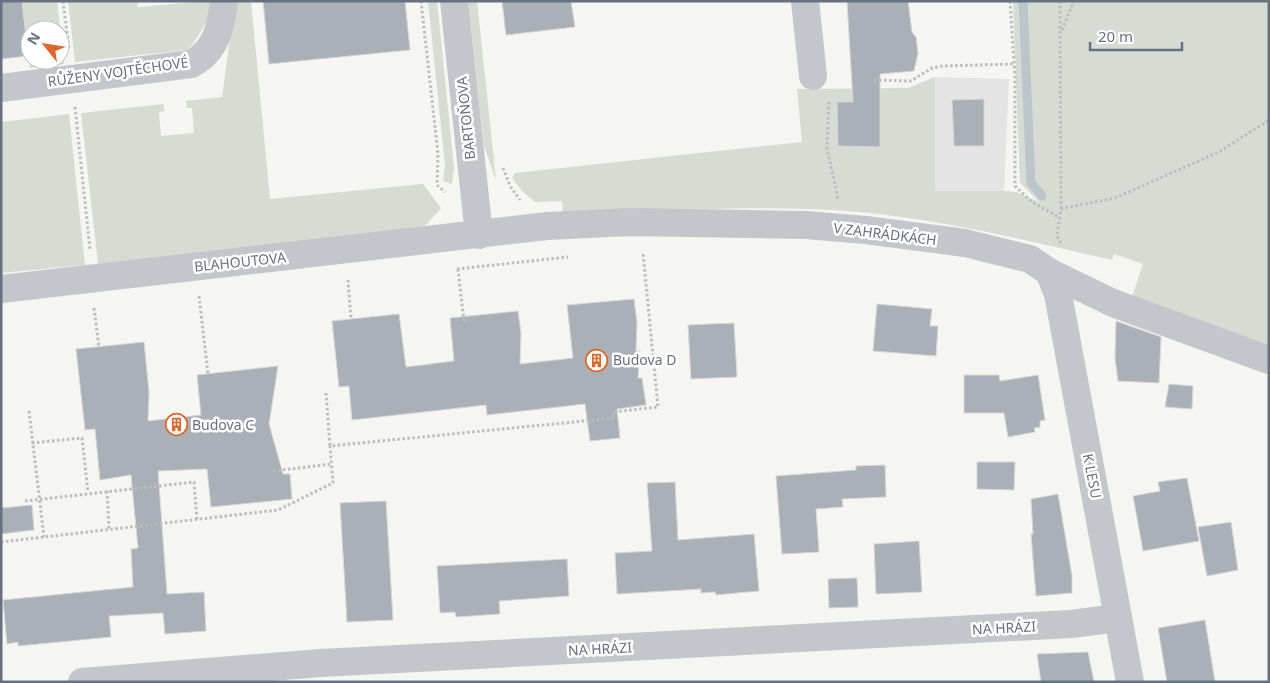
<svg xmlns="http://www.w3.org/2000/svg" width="1270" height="683" viewBox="0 0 1270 683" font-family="'Noto Sans',sans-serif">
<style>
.built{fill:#e3e4e3}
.green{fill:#d6dcd3;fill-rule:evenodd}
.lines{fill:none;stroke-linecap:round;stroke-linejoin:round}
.stream{stroke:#bcc5ca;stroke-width:9}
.building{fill:#aab0b7;stroke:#d7d7d5}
.path{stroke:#bbbdbf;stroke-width:3;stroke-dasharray:2.5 2.5;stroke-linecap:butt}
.minor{stroke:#c3c6ca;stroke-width:28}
.labels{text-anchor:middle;stroke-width:5;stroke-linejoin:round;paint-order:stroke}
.street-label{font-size:14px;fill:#657282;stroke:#fff}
.poi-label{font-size:14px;fill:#657282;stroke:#fff;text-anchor:start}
</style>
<rect width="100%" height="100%" fill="#f5f5f2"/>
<!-- built -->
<polygon class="built" points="935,77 1009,79 1004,191 935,191"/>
<!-- green -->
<g class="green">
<path d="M22,1H57L64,64L30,68ZM30,30H60V60H30Z"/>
<polygon points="68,1 137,1 138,7 209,1 212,3 213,13 192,45 187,50 75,62"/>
<polygon points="235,1 251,1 270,199 423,184 441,208 427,224 418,230 98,264 81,113 163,104 165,111 159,112 161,136 194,133 192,108 187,108 186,101 222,97"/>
<polygon points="428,1 437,1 454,168 452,184 443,181 445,165"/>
<polygon points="468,1 477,1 496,180 484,146"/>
<path d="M1013,1H1269V349L1131,300L1143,264L1114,254L1112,260C1029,241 944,220 859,212C760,204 662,211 563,215L562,201L535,202L522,191L512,178L515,173L802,142L797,89L908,88L935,77V191H1004L1016,192L1039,202L1020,183Z"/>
<polygon points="69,114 85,265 1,273 1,122"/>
</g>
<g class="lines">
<!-- stream -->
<polyline class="stream" points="1023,1 1031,183 1042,196"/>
</g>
<!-- building -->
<g class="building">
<polygon points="1,1 22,1 28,56 1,59"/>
<polygon points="263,1 405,1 410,50 269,64"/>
<polygon points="502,1 571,1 575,27 506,35"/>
<polygon points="847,1 908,1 912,32 916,37 918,53 914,71 880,74 880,147 838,146 837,102 853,102"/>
<polygon points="984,99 984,146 954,146 952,100"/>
<polygon points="634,299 637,322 636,351 640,351 638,378 642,378 646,405 617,409 620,438 590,441 585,404 487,415 486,405 352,420 349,386 339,387 332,321 399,314 406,367 454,361 450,318 518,311 521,333 520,364 573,358 567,305"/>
<polygon points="877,304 932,309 930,326 938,326 936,356 873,351"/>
<polygon points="1116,321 1161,337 1159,383 1118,381 1115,358"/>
<polygon points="734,323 737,377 691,379 688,325"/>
<polygon points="144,342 149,392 148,421 201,415 197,375 278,366 269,424 283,474 290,474 292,499 211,507 207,469 158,471 167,594 204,592 206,631 165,634 163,613 109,616 111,637 18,646 18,642 7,644 3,600 133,587 131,549 138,548 131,475 100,480 95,429 85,430 76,349"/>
<polygon points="964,375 999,375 1000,381 1038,375 1045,420 1040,421 1040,427 1034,428 1035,432 1008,437 1004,413 964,413"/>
<polygon points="1169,384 1193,386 1192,409 1165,407"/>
<polygon points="977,462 1015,462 1014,490 977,489"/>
<polygon points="885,465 886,497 842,499 843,507 816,509 819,552 782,554 776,476 856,470 856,466"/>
<polygon points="1187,478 1199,541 1143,551 1133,496 1160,491 1158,482"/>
<polygon points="675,482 678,540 754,534 759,591 716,595 715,592 701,593 701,589 617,594 615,553 652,551 647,483"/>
<polygon points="1058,494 1072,576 1072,593 1036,596 1031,534 1033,534 1031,499"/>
<polygon points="386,501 393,620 347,622 340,503"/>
<polygon points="32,505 34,530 1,534 1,508"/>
<polygon points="1231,522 1238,570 1207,576 1198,527"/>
<polygon points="919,541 922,592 876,594 874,544"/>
<polygon points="567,559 569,596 499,601 500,614 456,617 455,612 440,613 437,566"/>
<polygon points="857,578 858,607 829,608 828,579"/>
<polygon points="1205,620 1215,682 1167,682 1158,628"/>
<polygon points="1088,652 1094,682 1041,682 1037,654"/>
</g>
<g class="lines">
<!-- path -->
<g class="path">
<polyline points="63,1 69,49"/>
<polyline points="421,1 438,154 437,185 445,192"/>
<polyline points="1010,1 1015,78 1015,186 1032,202 1060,218"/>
<polyline points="1060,1 1061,209"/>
<polyline points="1062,30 1074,1"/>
<polyline points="874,80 911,81 932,68 943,66 1014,64"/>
<polyline points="829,102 827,148 838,199"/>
<polyline points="75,107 90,250"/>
<polyline points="503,168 510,186 520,200"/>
<polyline points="1061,243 1057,236 1061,209 1115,198 1219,152 1269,120"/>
<polyline points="457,269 568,257"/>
<polyline points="458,269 464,322"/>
<polyline points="348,280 351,319"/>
<polyline points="199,296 208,374"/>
<polyline points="94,308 99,347"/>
<polyline points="326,393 330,446"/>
<polyline points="29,411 44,537"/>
<polyline points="32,443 82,438 88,492"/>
<polyline points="273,471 332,464"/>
<polyline points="107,491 109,529"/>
<polyline points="25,501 194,482 197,520"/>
<polyline points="1,542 278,510 333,483 330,446 614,418 613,412 658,407 643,253"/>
</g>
<!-- minor -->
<g class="minor">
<polyline points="454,1 479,235"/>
<polyline points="805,1 813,76"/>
<path d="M1,88L191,64C216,51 221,28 224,1"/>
<polyline points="1049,272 1058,294 1130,682"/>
<polyline points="1,289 547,226 630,222 806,225 866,230 965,243 1030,259 1049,272 1113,303 1269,360"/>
<polyline points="82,682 321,663 1071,624 1118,618"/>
</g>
</g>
<!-- icons -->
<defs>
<symbol id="building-ring" viewBox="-11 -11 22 22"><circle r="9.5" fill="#fff" stroke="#dd682b" stroke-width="1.5"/><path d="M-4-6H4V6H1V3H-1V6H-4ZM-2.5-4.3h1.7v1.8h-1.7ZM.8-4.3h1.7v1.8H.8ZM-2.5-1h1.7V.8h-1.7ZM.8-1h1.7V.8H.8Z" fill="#dd682b"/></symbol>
</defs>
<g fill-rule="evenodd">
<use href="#building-ring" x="584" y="348" width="25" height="25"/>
<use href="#building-ring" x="164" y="412" width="25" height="25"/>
</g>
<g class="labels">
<!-- street labels -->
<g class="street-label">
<text transform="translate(118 72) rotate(-8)" y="5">RŮŽENY VOJTĚCHOVÉ</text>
<text transform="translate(466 118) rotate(-96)" y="5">BARTOŇOVA</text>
<text transform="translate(885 234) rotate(7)" y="5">V ZAHRÁDKÁCH</text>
<text transform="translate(240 262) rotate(-6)" y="5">BLAHOUTOVA</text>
<text transform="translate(1092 476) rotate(79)" y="5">K LESU</text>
<text transform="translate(1004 628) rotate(-3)" y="5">NA HRÁZI</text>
<text transform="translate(600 649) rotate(-3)" y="5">NA HRÁZI</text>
</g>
<!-- poi labels -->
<g class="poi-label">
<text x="613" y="365">Budova D</text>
<text x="192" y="430">Budova C</text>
</g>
</g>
<!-- border -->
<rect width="1270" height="683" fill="none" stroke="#657282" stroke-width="5"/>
<!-- north arrow -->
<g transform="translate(45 45) rotate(300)"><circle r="24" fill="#ffffff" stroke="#c1c7cd"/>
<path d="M0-4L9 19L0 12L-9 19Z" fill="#dd682b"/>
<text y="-8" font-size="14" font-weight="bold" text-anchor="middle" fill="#657282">N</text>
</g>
<!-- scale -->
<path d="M1090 42v8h92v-8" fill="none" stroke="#657282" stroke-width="2.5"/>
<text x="1098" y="42" font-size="15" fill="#657282" stroke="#ffffff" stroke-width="4" paint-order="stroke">20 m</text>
</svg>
